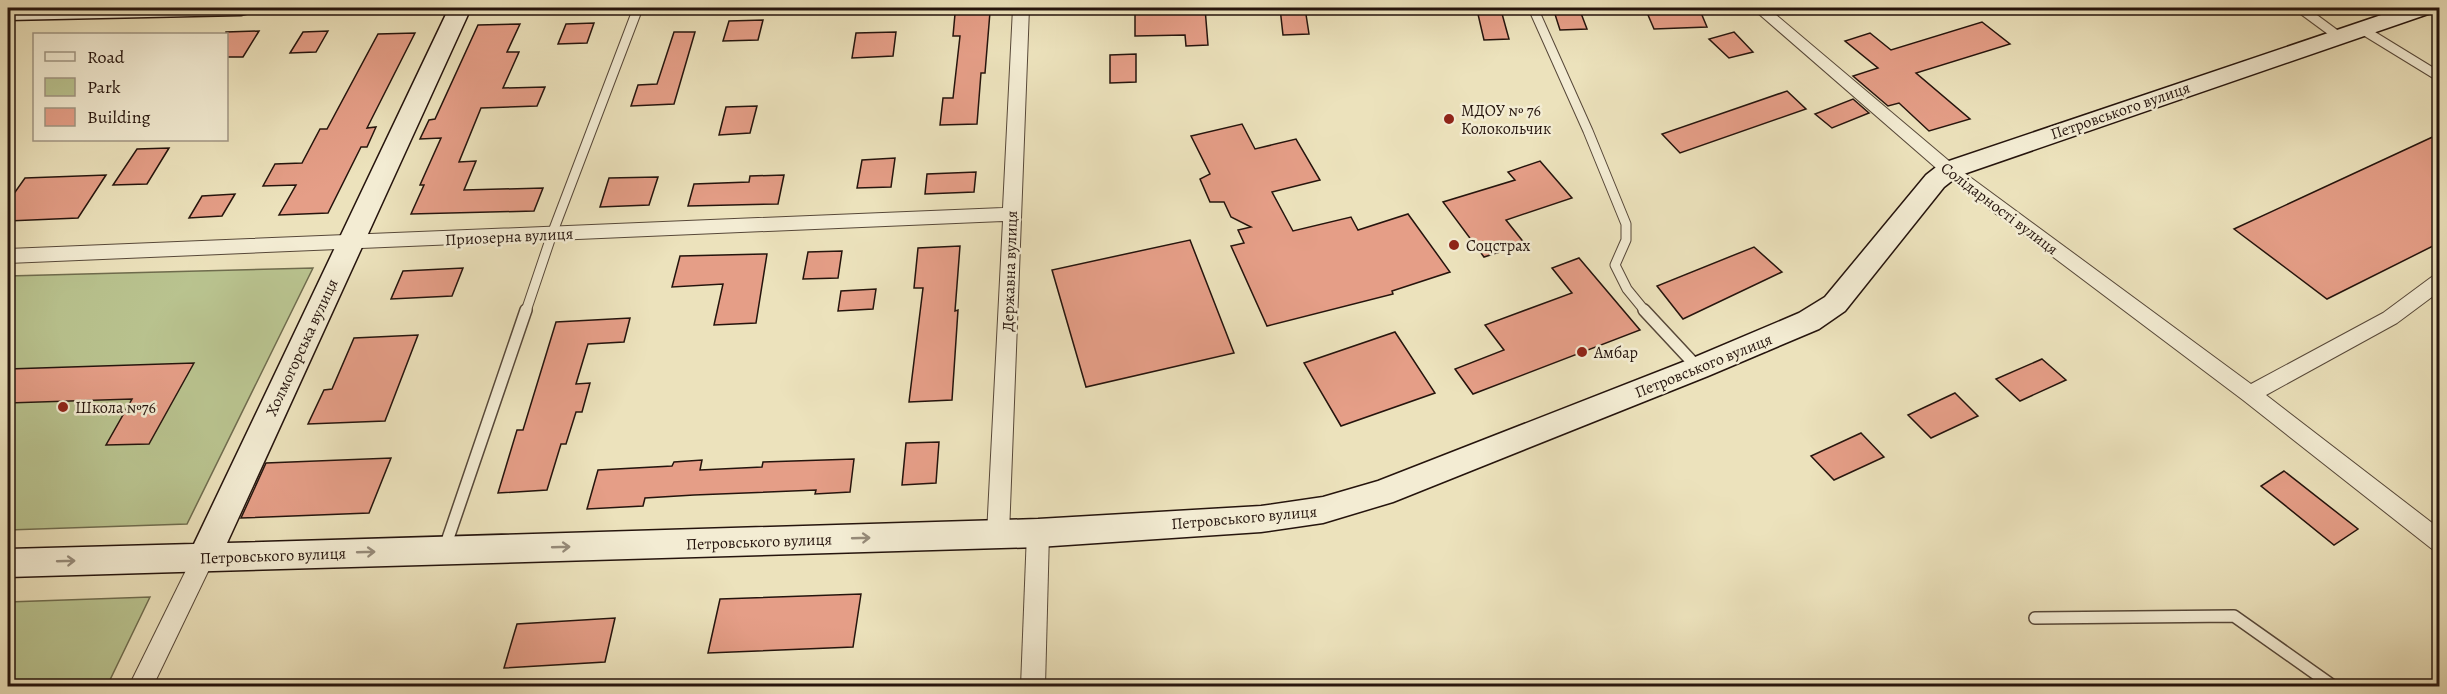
<svg xmlns="http://www.w3.org/2000/svg" width="2447" height="694" viewBox="0 0 2447 694" font-family="Alegreya,serif">
<style>
.green{fill:#b9c38f;stroke:#6f6c4e;stroke-width:1.5}
.building{fill:#e59e87;stroke:#25140d;stroke-width:1.5}
.lines{fill:none;stroke-linecap:round;stroke-linejoin:round}
.lane-far1-casing{stroke:#574839;stroke-width:11}
.lane-casing{stroke:#574839;stroke-width:14}
.street-casing{stroke:#574839;stroke-width:2}
.secondary-casing{stroke:#25140d;stroke-width:3}
.lane-far1{stroke:#f3ecd3;stroke-width:9}
.lane{stroke:#f3ecd3;stroke-width:11}
.street{fill:#f3ecd3;fill-rule:evenodd}
.secondary{fill:#f3ecd3;fill-rule:evenodd}
.oneway{stroke:#968b7a}
.poi-dot{fill:#8f2418;stroke:#f3ecd3;stroke-width:2}
.labels{text-anchor:middle;stroke-width:5;stroke-linejoin:round;paint-order:stroke}
.poi-label{font-size:16px;fill:#25140d;stroke:#f3ecd3;text-anchor:start}
.street-label{font-size:16px;fill:#25140d;stroke:#f3ecd3}
</style>
<rect width="100%" height="100%" fill="#ece2bc"/>
<filter id="stains"><feTurbulence type="fractalNoise" baseFrequency=".00333" numOctaves="4"/><feColorMatrix values="0 0 0 0 .2 0 0 0 0 .09 0 0 0 0 .02 0 0 0 .5 -.17"/></filter>
<radialGradient id="worn" r=".72"><stop offset=".6" stop-color="#630" stop-opacity="0"/><stop offset="1" stop-color="#630" stop-opacity=".3"/></radialGradient>
<!-- green -->
<g class="green">
<polygon points="313,268 187,524 8,530 8,276"/>
<polygon points="150,597 107,686 8,686 8,602"/>
</g>
<!-- building -->
<g class="building">
<polygon points="1135,8 1205,8 1208,45 1186,46 1185,35 1135,36"/>
<polygon points="1280,8 1305,8 1309,34 1283,35"/>
<polygon points="1553,8 1579,8 1587,29 1560,30"/>
<polygon points="1645,8 1699,8 1707,27 1654,29"/>
<polygon points="1477,10 1501,10 1509,39 1484,40"/>
<polygon points="990,12 985,73 981,73 977,124 940,125 943,98 953,98 960,36 953,36 955,14"/>
<polygon points="763,20 758,40 723,41 729,21"/>
<polygon points="1982,22 2010,44 1916,73 1970,119 1929,131 1899,103 1888,106 1853,76 1878,68 1845,41 1870,33 1891,50"/>
<polygon points="594,23 587,43 558,44 566,24"/>
<polygon points="520,24 507,52 519,52 503,88 545,87 537,106 481,108 459,162 476,161 464,190 543,188 534,211 411,214 424,185 420,185 441,138 420,139 429,120 435,119 478,25"/>
<polygon points="259,31 243,57 226,57 226,32"/>
<polygon points="328,31 316,52 290,53 303,32"/>
<polygon points="674,32 695,32 674,104 631,106 638,85 657,84"/>
<polygon points="896,32 893,56 852,58 856,33"/>
<polygon points="1734,32 1753,52 1729,58 1709,39"/>
<polygon points="415,33 367,128 376,127 367,147 361,147 328,213 279,215 296,185 263,186 275,164 302,163 320,129 327,129 378,34"/>
<polygon points="1136,54 1136,82 1110,83 1110,55"/>
<polygon points="1787,91 1806,109 1680,153 1662,134"/>
<polygon points="1853,99 1869,113 1832,128 1815,114"/>
<polygon points="757,106 750,133 719,135 726,107"/>
<polygon points="1242,124 1255,149 1296,139 1320,180 1272,192 1293,231 1351,217 1358,230 1408,214 1450,272 1392,291 1393,294 1267,326 1231,246 1244,243 1238,230 1251,227 1231,217 1224,202 1210,202 1200,179 1210,174 1191,136"/>
<polygon points="2439,134 2439,243 2327,299 2234,229"/>
<polygon points="169,148 147,184 113,185 137,149"/>
<polygon points="895,158 891,187 857,188 862,160"/>
<polygon points="1540,161 1572,198 1506,220 1525,244 1484,257 1443,202 1515,180 1508,172"/>
<polygon points="976,172 974,192 925,194 927,174"/>
<polygon points="106,175 78,218 8,221 8,202 25,178"/>
<polygon points="784,175 778,204 688,206 694,184 749,182 750,176"/>
<polygon points="658,177 649,205 600,207 609,178"/>
<polygon points="235,194 222,216 189,218 202,196"/>
<polygon points="1190,240 1234,353 1086,387 1052,270"/>
<polygon points="960,246 955,311 958,310 952,400 909,402 923,288 914,288 918,248"/>
<polygon points="1754,247 1782,272 1683,319 1657,286"/>
<polygon points="842,251 838,278 803,279 808,252"/>
<polygon points="767,254 756,323 714,325 723,284 672,287 680,256"/>
<polygon points="1579,258 1640,330 1473,394 1455,369 1504,350 1485,325 1572,293 1552,268"/>
<polygon points="463,268 452,296 391,299 403,271"/>
<polygon points="876,289 873,309 838,311 841,291"/>
<polygon points="630,318 624,342 588,344 576,384 590,383 582,412 576,412 566,444 561,444 547,490 498,493 517,430 523,430 556,322"/>
<polygon points="1395,332 1435,393 1341,426 1304,363"/>
<polygon points="418,335 385,421 308,424 324,390 332,389 354,338"/>
<polygon points="2042,359 2066,380 2020,401 1996,379"/>
<polygon points="194,363 149,444 106,445 132,399 8,403 8,369"/>
<polygon points="1955,393 1978,416 1931,438 1908,415"/>
<polygon points="1861,433 1884,457 1834,480 1811,456"/>
<polygon points="939,442 936,483 902,485 906,443"/>
<polygon points="391,458 369,513 241,518 266,463"/>
<polygon points="854,459 850,492 815,494 816,490 694,495 645,498 643,506 587,509 598,470 672,466 674,462 702,460 700,470 762,467 763,462"/>
<polygon points="2284,471 2358,529 2334,545 2261,486"/>
<polygon points="861,594 853,647 708,653 720,599"/>
<polygon points="615,618 605,662 504,668 517,624"/>
</g>
<g class="lines">
<defs>
<g id="lane-far1">
<polyline points="1533,8 1588,131 1626,224 1626,240 1615,265 1627,289 1645,311"/>
<polyline points="2300,8 2338,36"/>
<polyline points="2360,28 2440,77"/>
<polyline points="526,311 552,234 638,8"/>
</g>
<g id="lane">
<polyline points="1644,310 1698,368"/>
<polyline points="444,550 526,310"/>
<polyline points="2035,618 2234,616 2333,686"/>
</g>
<g id="street">
<polygon points="1013,8 1029,8 1009,534 1006,541 998,543 990,541 987,534 1003,221 8,263 8,249 1003,208"/>
<polygon points="1752,8 1768,8 1955,166 2251,384 2383,313 2433,276 2440,274 2440,291 2397,323 2266,395 2440,529 2440,551 2432,549 2243,400 1943,174"/>
<polygon points="1038,524 1046,526 1049,533 1045,686 1021,686 1027,533 1030,526"/>
<polygon points="204,547 212,550 215,557 153,686 129,686 196,550"/>
</g>
<g id="secondary">
<polygon points="8,8 252,8 249,13 241,15 8,20"/>
<polygon points="449,8 471,8 227,543 1038,519 1261,506 1323,497 1378,481 1688,360 1799,313 1825,297 1926,175 1940,164 2402,8 2434,8 2431,13 1958,176 1944,187 1845,311 1819,329 1708,376 1393,502 1323,523 1261,532 1038,547 8,577 8,549 194,544"/>
</g>
</defs>
<!-- lane-far1 casing -->
<use href="#lane-far1" class="lane-far1-casing"/>
<!-- lane casing -->
<use href="#lane" class="lane-casing"/>
<!-- street casing -->
<use href="#street" class="street-casing"/>
<!-- secondary casing -->
<use href="#secondary" class="secondary-casing"/>
<!-- lane-far1 -->
<use href="#lane-far1" class="lane-far1"/>
<!-- lane -->
<use href="#lane" class="lane"/>
<!-- street -->
<use href="#street" class="street"/>
<!-- secondary -->
<use href="#secondary" class="secondary"/>
</g>
<!-- one-way arrows -->
<defs><path id="oneway-shaft" d="M-6 0H5M1.5-3L5.5 0L1.5 3" fill="none" stroke-width="1.6" stroke-linecap="round" stroke-linejoin="round" transform="scale(1.5)"/></defs>
<g class="oneway">
<use href="#oneway-shaft" transform="translate(861 538) rotate(-2)"/>
<use href="#oneway-shaft" transform="translate(561 547) rotate(-2)"/>
<use href="#oneway-shaft" transform="translate(366 552) rotate(-2)"/>
<use href="#oneway-shaft" transform="translate(66 561) rotate(-2)"/>
</g>
<!-- markers -->
<g class="poi-dot">
<circle cx="1449" cy="119" r="6"/>
<circle cx="1454" cy="245" r="6"/>
<circle cx="1582" cy="352" r="6"/>
<circle cx="63" cy="407" r="6"/>
</g>
<g class="labels">
<!-- poi labels -->
<g class="poi-label">
<text x="1461" y="116">МДОУ № 76<tspan x="1461" dy="18">Колокольчик</tspan></text>
<text x="1466" y="251">Соцстрах</text>
<text x="1594" y="358">Амбар</text>
<text x="75" y="413">Школа №76</text>
</g>
<!-- street labels -->
<g class="street-label">
<text transform="translate(2120 110) rotate(-19)" y="6">Петровського вулиця</text>
<text transform="translate(2000 208) rotate(37)" y="6">Солідарності вулиця</text>
<text transform="translate(509 236) rotate(-3)" y="6">Приозерна вулиця</text>
<text transform="translate(1009 271) rotate(-88)" y="6">Державна вулиця</text>
<text transform="translate(301 347) rotate(-65)" y="6">Холмогорська вулиця</text>
<text transform="translate(1703 365) rotate(-22)" y="6">Петровського вулиця</text>
<text transform="translate(1244 517) rotate(-5)" y="6">Петровського вулиця</text>
<text transform="translate(759 541) rotate(-2)" y="6">Петровського вулиця</text>
<text transform="translate(273 555) rotate(-2)" y="6">Петровського вулиця</text>
</g>
</g>
<!-- margin -->
<rect width="2447" height="694" fill="none" stroke="#ece2bc" stroke-width="30"/>
<rect x="9" y="9" width="2429" height="676" fill="none" stroke="#25140d" stroke-width="3"/>
<rect x="15" y="15" width="2417" height="664" fill="none" stroke="#25140d" stroke-width="1.5"/>
<!-- legend -->
<rect x="33" y="33" width="195" height="108" fill="#f3ecd3" stroke="#a19684" stroke-width="1.5"/>
<rect x="45" y="52" width="30" height="9" fill="#f3ecd3" stroke="#a19684" stroke-width="1.5"/>
<text x="87" y="63" font-size="18" fill="#25140d">Road</text>
<rect x="45" y="78" width="30" height="18" fill="#b9c38f" stroke="#a19684" stroke-width="1.5"/>
<text x="87" y="93" font-size="18" fill="#25140d">Park</text>
<rect x="45" y="108" width="30" height="18" fill="#e59e87" stroke="#a19684" stroke-width="1.5"/>
<text x="87" y="123" font-size="18" fill="#25140d">Building</text>
<rect width="100%" height="100%" filter="url(#stains)"/>
<rect width="100%" height="100%" fill="url(#worn)"/>
</svg>
